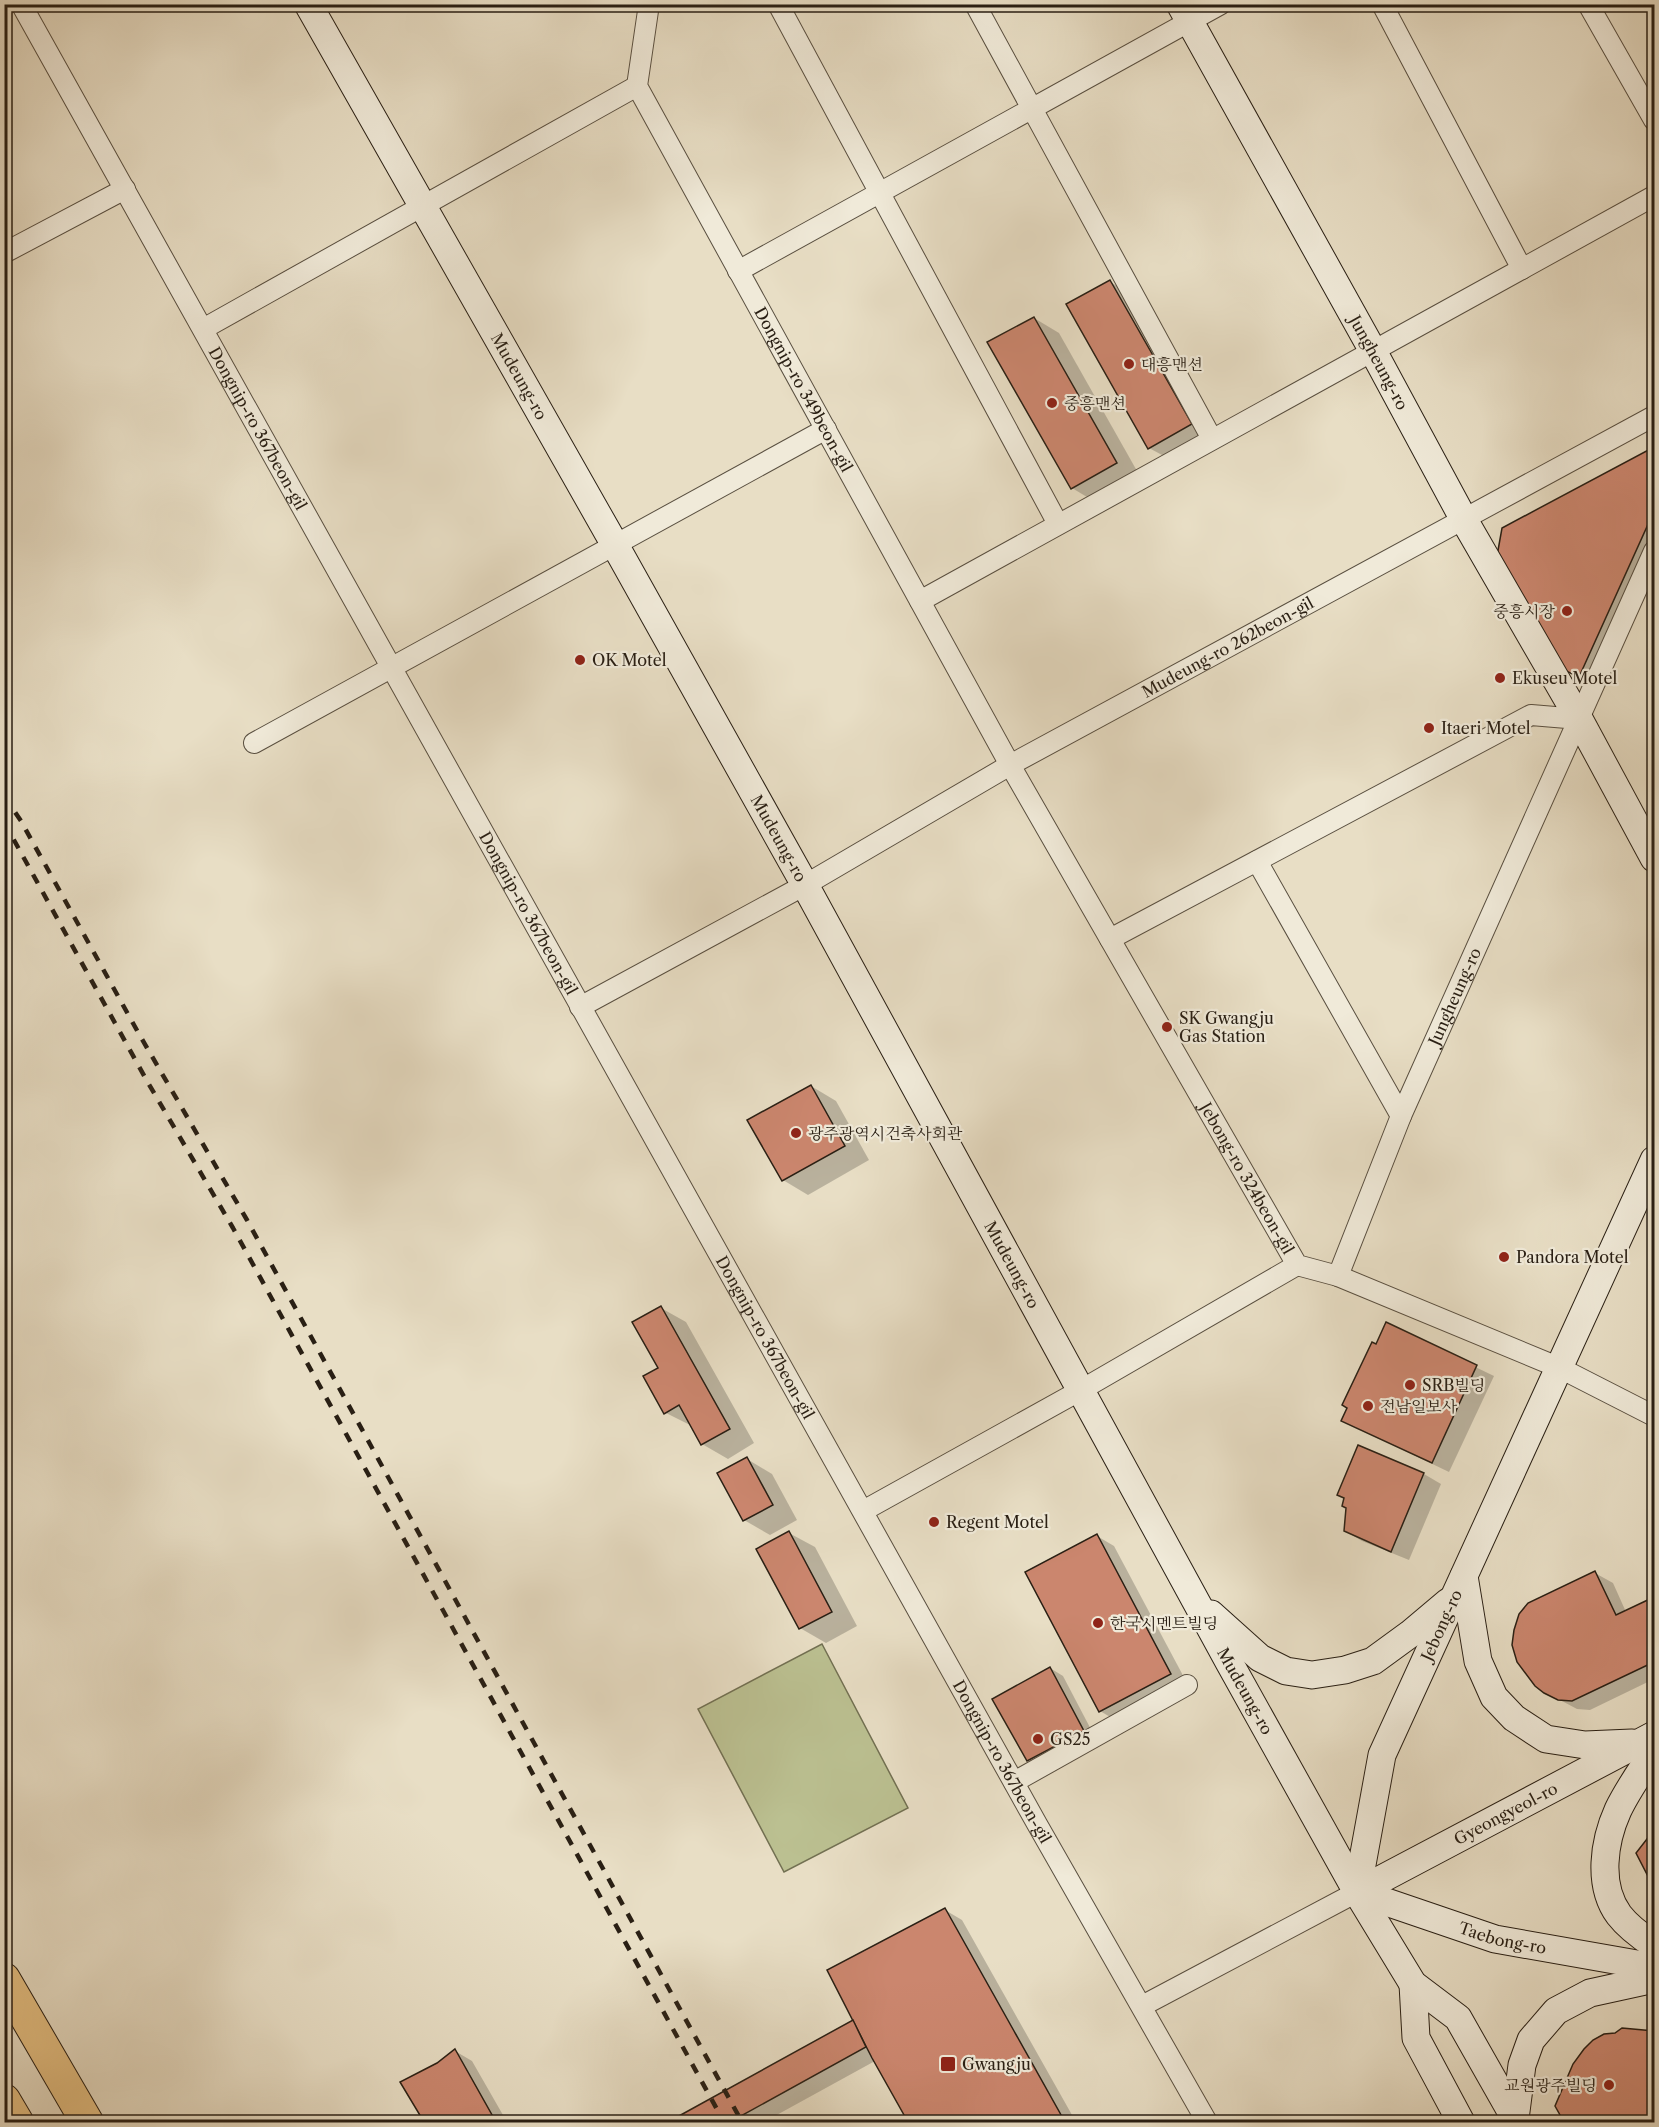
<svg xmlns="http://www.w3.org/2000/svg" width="1659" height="2127" viewBox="0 0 1659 2127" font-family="'Libre Caslon Text','Noto Serif KR',serif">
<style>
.green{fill:#bbc091;stroke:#727052;stroke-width:1.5}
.shadow{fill:#0003}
.building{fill:#cb866e;stroke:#291f14;stroke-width:1.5}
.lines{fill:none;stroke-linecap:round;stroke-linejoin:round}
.street-casing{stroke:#594f40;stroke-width:22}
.secondary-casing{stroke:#291f14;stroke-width:29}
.primary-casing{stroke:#291f14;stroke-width:34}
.street{stroke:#f0ead9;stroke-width:20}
.secondary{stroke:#f0ead9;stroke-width:27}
.primary{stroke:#e4bf82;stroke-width:32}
.rail{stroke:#291f14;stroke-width:4.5;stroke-dasharray:10 10;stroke-linecap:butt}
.poi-dot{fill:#8f2418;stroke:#f0ead9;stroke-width:2}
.labels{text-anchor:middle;stroke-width:4.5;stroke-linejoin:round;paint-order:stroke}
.street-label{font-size:16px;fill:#291f14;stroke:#f0ead9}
.poi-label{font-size:16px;fill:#291f14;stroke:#f0ead9;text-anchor:start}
</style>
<rect width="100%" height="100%" fill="#e8dec5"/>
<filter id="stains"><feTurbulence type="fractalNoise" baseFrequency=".00333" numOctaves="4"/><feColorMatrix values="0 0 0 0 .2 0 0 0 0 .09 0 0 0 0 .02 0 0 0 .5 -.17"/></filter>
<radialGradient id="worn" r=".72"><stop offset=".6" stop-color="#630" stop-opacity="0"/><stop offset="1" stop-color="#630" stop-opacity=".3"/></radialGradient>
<!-- green -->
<polygon class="green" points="822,1644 908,1808 784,1872 698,1709"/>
<!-- shadow -->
<g class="shadow">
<polygon points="1110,282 1135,296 1216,439 1175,462 1149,448"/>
<polygon points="1034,318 1059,333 1141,478 1097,503 1072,488"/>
<polygon points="1654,449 1654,558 1596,686 1554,664 1503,529"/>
<polygon points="811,1086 836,1101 869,1160 808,1195 783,1180"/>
<polygon points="661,1308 686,1322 754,1443 728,1459 702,1444 692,1426 666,1413 660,1369"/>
<polygon points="1386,1324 1494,1376 1449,1472 1343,1421"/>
<polygon points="1359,1447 1424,1474 1441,1484 1409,1560 1362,1541 1345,1531"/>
<polygon points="747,1459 772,1474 797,1520 770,1535 744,1520"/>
<polygon points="789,1533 815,1547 857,1626 826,1643 800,1628 758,1549"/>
<polygon points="1097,1536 1114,1546 1187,1683 1117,1721 1100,1711"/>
<polygon points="1595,1573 1613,1583 1626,1612 1654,1599 1654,1679 1590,1710 1577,1709 1545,1692"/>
<polygon points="1050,1668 1063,1676 1096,1739 1041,1767 1029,1760"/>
<polygon points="1654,1833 1654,1887 1638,1853"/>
<polygon points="945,1910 962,1920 1076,2122 910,2122 875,2061 764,2122 670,2122 855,2021"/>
<polygon points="1639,2030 1654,2032 1654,2122 1566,2122 1556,2105"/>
<polygon points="455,2051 472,2061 507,2122 426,2122 402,2083 438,2064"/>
</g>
<!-- building -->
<g class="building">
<polygon points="1110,280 1192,424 1148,449 1066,304"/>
<polygon points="1034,317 1117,463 1071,489 987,342"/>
<polygon points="1654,447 1654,511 1579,677 1553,665 1497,556 1502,528"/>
<polygon points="811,1085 845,1146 782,1181 747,1120"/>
<polygon points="661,1306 730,1429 701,1445 679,1405 664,1414 643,1376 658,1368 632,1322"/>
<polygon points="1386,1322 1477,1365 1432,1463 1341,1421 1347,1408 1342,1405 1372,1342 1376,1344"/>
<polygon points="1358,1445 1424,1473 1391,1552 1344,1531 1346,1508 1342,1506 1344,1498 1337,1495"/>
<polygon points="747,1457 773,1505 743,1521 717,1473"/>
<polygon points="789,1531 832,1612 799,1629 756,1549"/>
<polygon points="1097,1534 1171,1674 1099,1712 1025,1572"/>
<polygon points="1595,1571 1616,1615 1654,1597 1654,1662 1572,1701 1558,1700 1544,1693 1535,1686 1517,1662 1512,1645 1514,1630 1519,1614 1528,1603"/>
<polygon points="1050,1667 1084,1731 1027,1761 992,1699"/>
<polygon points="1654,1830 1654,1888 1636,1853"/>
<polygon points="945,1908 1014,2031 1065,2122 908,2122 872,2058 827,1970"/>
<polygon points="853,2020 866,2047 730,2122 668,2122"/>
<polygon points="1622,2028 1654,2031 1654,2122 1564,2122 1555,2106 1573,2064 1584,2049 1593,2040 1604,2034 1615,2033"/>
<polygon points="455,2049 496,2122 424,2122 400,2082 437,2063"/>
</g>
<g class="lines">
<defs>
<g id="street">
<path id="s1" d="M21,4L1037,1824L1207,2122"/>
<path id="s2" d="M649,4L637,86L1010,765L1297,1265L1338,1276L1560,1368L1654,1416"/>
<polyline points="778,4 1058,524"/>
<polyline points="975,4 1212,439"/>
<polyline points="1382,4 1522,269"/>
<polyline points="1588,4 1654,120"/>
<polyline points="4,253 125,189"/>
<polyline points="738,271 1221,4"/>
<polyline points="203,329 637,86"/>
<polyline points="920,601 1654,196"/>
<polyline points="254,743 826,429"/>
<polyline points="1257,861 1401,1116"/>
<polyline points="1110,939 1531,715 1579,719"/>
<path id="s3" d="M580,1007L805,885L1010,765L1654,416"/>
<path id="s4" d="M1338,1276L1401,1116L1654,551"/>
<polyline points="863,1511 1081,1390 1297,1265"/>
<polyline points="1014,1782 1187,1685"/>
<polyline points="1142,2006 1357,1892"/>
</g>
<g id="secondary">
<path id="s5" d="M308,4L615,545L805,885L1229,1662L1357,1892L1413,1984L1458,2018L1517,2122"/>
<path id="s6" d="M1180,4L1373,351L1463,518L1579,719L1654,858"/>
<polyline points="1464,1576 1478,1661 1494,1697 1514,1718 1546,1739 1585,1745 1632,1743"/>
<polyline points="1211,1614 1260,1658 1286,1671 1312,1675 1345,1670 1373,1661 1410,1634 1448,1602"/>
<path d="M1654,1751C1642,1770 1628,1789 1618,1810C1604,1841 1597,1885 1619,1915C1629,1928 1642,1937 1654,1945"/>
<path id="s7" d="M1357,1892L1382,1755L1654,1160"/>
<path id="s8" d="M1357,1892L1654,1735"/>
<path id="s9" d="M1357,1892L1495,1939L1654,1967"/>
<polyline points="1413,1984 1416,2038 1461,2122"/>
<polyline points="1515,2119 1522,2065 1531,2040 1556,2011 1590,1993 1654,1979"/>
</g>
<g id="primary">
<polyline points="4,1979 87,2122"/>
<polyline points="4,2100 17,2122"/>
</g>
</defs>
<!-- street casing -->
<use href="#street" class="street-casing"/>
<!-- secondary casing -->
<use href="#secondary" class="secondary-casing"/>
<!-- primary casing -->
<use href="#primary" class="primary-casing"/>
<!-- street -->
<use href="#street" class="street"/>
<!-- secondary -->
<use href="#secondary" class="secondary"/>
<!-- primary -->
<use href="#primary" class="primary"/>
<!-- rail -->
<g class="rail">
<polyline points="4,796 21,821 139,1034 247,1220 742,2122"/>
<polyline points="4,822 147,1081 233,1228 724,2122"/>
</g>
</g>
<!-- markers -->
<g class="poi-dot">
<circle cx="1129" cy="364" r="6"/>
<circle cx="1052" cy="403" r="6"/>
<circle cx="1567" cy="611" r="6"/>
<circle cx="580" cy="660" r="6"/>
<circle cx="1500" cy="678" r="6"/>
<circle cx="1429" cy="728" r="6"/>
<circle cx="1167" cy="1027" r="6"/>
<circle cx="796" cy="1133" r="6"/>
<circle cx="1504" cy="1257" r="6"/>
<circle cx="1410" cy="1385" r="6"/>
<circle cx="1368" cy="1406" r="6"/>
<circle cx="934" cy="1522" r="6"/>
<circle cx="1098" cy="1623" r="6"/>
<circle cx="1038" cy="1739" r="6"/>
<rect x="940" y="2056" width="16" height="16" rx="3"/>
<circle cx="1609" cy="2085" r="6"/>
</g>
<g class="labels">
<!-- street labels -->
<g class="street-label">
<text dy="6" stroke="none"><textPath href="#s6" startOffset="410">Jungheung-ro</textPath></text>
<text dy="6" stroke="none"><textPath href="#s5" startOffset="428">Mudeung-ro</textPath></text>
<text dy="6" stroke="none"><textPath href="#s2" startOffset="429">Dongnip-ro 349beon-gil</textPath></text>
<text dy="6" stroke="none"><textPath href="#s1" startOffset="486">Dongnip-ro 367beon-gil</textPath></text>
<text dy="6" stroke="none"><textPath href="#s3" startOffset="741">Mudeung-ro 262beon-gil</textPath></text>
<text dy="6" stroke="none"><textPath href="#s5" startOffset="958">Mudeung-ro</textPath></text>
<text dy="6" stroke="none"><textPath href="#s1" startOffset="1041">Dongnip-ro 367beon-gil</textPath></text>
<text dy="6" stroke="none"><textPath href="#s4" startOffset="303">Jungheung-ro</textPath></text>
<text dy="6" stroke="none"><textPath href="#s2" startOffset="1334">Jebong-ro 324beon-gil</textPath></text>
<text dy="6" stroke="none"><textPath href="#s5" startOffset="1444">Mudeung-ro</textPath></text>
<text dy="6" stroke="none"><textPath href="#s1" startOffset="1527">Dongnip-ro 367beon-gil</textPath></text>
<text dy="6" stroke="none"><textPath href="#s7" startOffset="282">Jebong-ro</textPath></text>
<text dy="6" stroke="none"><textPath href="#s5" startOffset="1930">Mudeung-ro</textPath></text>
<text dy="6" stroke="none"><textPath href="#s1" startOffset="2013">Dongnip-ro 367beon-gil</textPath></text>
<text dy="6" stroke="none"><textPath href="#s8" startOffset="168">Gyeongyeol-ro</textPath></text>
<text dy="6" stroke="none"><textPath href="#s9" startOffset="153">Taebong-ro</textPath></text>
</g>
<!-- poi labels -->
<g class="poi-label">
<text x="1141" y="370">대흥맨션</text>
<text x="1064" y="409">중흥맨션</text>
<text x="1555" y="617" text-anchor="end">중흥시장</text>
<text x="592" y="666">OK Motel</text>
<text x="1512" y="684">Ekuseu Motel</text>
<text x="1441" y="734">Itaeri Motel</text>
<text x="1179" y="1024">SK Gwangju<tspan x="1179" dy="18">Gas Station</tspan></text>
<text x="808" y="1139">광주광역시건축사회관</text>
<text x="1516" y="1263">Pandora Motel</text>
<text x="1422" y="1391">SRB빌딩</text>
<text x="1380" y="1412">전남일보사</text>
<text x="946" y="1528">Regent Motel</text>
<text x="1110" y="1629">한국시멘트빌딩</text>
<text x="1050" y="1745">GS25</text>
<text x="962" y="2070">Gwangju</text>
<text x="1597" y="2091" text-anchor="end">교원광주빌딩</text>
</g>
</g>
<!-- margin -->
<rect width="1659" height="2127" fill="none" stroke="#e8dec5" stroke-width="24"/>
<rect x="6" y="6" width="1647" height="2115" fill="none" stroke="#291f14" stroke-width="3"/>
<rect x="12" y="12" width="1635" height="2103" fill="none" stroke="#291f14" stroke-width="1.5"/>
<rect width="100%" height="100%" filter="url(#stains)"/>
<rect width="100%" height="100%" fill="url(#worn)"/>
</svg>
